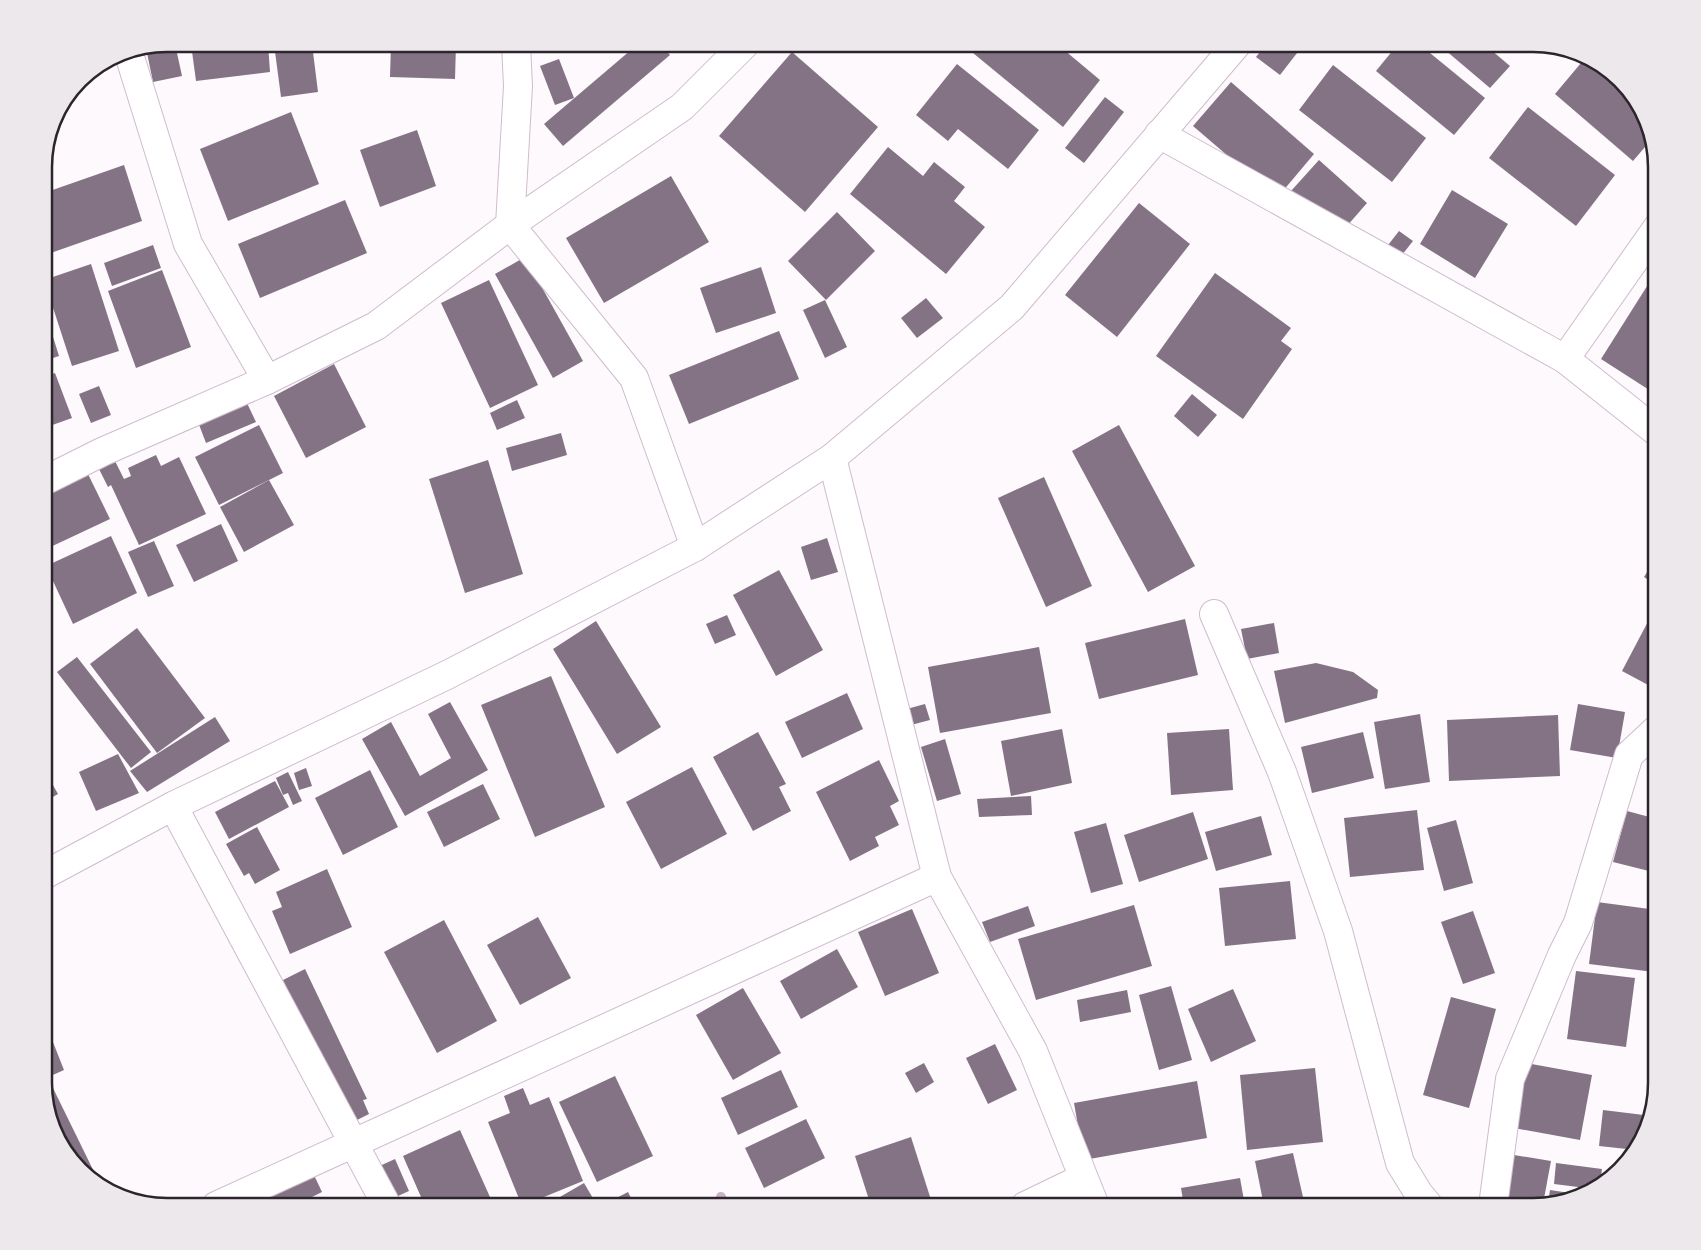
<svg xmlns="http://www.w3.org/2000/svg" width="1701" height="1250" viewBox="0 0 1701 1250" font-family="'Asap Condensed',sans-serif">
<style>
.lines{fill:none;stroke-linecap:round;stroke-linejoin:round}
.stream{stroke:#ccb1cb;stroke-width:10}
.building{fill:#847384}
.minor-casing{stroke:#cfbcce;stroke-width:30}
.tertiary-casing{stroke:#cfbcce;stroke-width:30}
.minor{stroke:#fff;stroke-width:28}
.tertiary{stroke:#fff;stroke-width:28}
.rim{fill:none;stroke:#2c252c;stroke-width:2.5}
</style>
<rect width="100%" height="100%" fill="#fdf9fd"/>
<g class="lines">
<!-- stream -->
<polyline class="stream" points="721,1197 723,1206"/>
</g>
<!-- building -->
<g class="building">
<polygon points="167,44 175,44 182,76 153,82 146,48"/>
<polygon points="191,44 268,44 270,72 196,81"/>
<polygon points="274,44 312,44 318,92 281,97"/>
<polygon points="391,44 456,44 455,79 390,77"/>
<polygon points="638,44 661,44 670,55 563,146 544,124"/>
<polygon points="980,44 1057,44 1100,80 1063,127 973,53"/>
<polygon points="1266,44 1304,44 1280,75 1256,57"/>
<polygon points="1398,44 1419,44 1485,98 1454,135 1376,71"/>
<polygon points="1438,44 1484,44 1510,66 1490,88"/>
<polygon points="792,52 878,127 805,212 719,136"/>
<polygon points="1586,57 1609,69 1644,112 1651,140 1633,161 1555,94"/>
<polygon points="559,59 574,98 555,105 540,66"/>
<polygon points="957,64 1039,130 1008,169 958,129 948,141 916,115"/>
<polygon points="1333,65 1426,138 1392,182 1299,110"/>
<polygon points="1231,82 1314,154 1277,198 1193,126"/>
<polygon points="1105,97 1124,112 1084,163 1065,148"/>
<polygon points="1528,107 1615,175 1576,226 1489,158"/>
<polygon points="291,112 319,184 228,221 200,149"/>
<polygon points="417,130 436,186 380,207 360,150"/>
<polygon points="888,147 923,176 934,162 965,187 954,201 985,227 946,274 850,194"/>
<polygon points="1319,160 1367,203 1340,234 1291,191"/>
<polygon points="124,165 142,221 45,255 44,193"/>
<polygon points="671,176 709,242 604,303 566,238"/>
<polygon points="1452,190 1508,224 1475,278 1420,244"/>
<polygon points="345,200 367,253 260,298 238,244"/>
<polygon points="1139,203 1190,244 1117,337 1065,295"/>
<polygon points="837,212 875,251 826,300 788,261"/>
<polygon points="1399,231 1413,241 1398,260 1385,249"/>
<polygon points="153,245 161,268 112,286 104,263"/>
<polygon points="525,257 583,361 553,378 495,274"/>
<polygon points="91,264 119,351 72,366 44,280"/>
<polygon points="761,267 776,313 716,333 700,288"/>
<polygon points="162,270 191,347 136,368 108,291"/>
<polygon points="1215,273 1291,328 1281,341 1292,349 1243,419 1156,356"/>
<polygon points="489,280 538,385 490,408 441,303"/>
<polygon points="1649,283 1657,288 1657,395 1601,359"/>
<polygon points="926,298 943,318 917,338 901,318"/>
<polygon points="825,300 847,347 825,358 803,310"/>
<polygon points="44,308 59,356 44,361"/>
<polygon points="779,331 799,379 689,424 669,375"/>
<polygon points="334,364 366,427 306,458 274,396"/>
<polygon points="55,373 72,418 44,428 44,377"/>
<polygon points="99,386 111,415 91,423 79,394"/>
<polygon points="1192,394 1217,415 1198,437 1174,416"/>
<polygon points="517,400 525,418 497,430 490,413"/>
<polygon points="246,401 256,422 206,443 198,422"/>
<polygon points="259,425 283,473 219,505 195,457"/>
<polygon points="1119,425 1195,566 1148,592 1072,451"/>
<polygon points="561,433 567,455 512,471 506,448"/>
<polygon points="156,455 161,466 179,457 206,514 139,545 111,485 108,487 97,465 113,457 124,479 131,476 128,468"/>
<polygon points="488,460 523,574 465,593 429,479"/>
<polygon points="87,472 110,519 44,550 44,492"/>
<polygon points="1044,477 1092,586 1046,607 998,498"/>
<polygon points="269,480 294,525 244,552 220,507"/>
<polygon points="221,524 238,561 194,582 176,545"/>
<polygon points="111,536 137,593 73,624 46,566"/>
<polygon points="827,538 838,572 811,580 801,547"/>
<polygon points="154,541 174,586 148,597 128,552"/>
<polygon points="1657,556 1657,586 1644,577"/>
<polygon points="779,570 823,650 776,676 733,595"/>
<polygon points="1652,614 1657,616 1657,672 1650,686 1622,671"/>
<polygon points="727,615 736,635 715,644 706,624"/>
<polygon points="1185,619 1198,675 1099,699 1085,643"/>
<polygon points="596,621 661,727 617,754 553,649"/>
<polygon points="1274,623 1279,653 1247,659 1241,629"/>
<polygon points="137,628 205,718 157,753 90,664"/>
<polygon points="1039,647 1051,713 940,733 928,667"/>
<polygon points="77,657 151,752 131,768 57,672"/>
<polygon points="1316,663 1353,672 1378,690 1377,698 1285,723 1274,671"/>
<polygon points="551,676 605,807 535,837 481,705"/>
<polygon points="847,693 863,729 802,758 785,722"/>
<polygon points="450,702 488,770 405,816 362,739 391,722 420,776 451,758 428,714"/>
<polygon points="925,704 930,720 907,726 903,710"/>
<polygon points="1578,704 1625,712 1617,758 1570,750"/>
<polygon points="1420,714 1430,782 1385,789 1374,722"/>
<polygon points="1558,715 1560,776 1449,781 1447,720"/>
<polygon points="215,717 230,741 147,792 130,771"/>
<polygon points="1062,729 1072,783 1011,796 1001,741"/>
<polygon points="1229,729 1233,790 1171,795 1167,733"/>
<polygon points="758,732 786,784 779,787 791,811 753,831 713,757"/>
<polygon points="1363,732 1374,778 1312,793 1301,747"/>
<polygon points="945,739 961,794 937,801 921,747"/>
<polygon points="118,754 139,793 96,811 79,772"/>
<polygon points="1656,756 1657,756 1657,786 1651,784"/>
<polygon points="879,760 899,801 890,806 899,825 875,837 879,846 850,861 816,792"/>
<polygon points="692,767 727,834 661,869 626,802"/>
<polygon points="306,768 312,786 299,790 294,773"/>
<polygon points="44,769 58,794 44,802"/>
<polygon points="370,770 398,827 343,855 315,798"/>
<polygon points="288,772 302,801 293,805 288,793 283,795 276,778"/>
<polygon points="275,781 289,807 229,839 215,812"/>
<polygon points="483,784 500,819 444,847 427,812"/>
<polygon points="1031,796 1032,815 979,817 977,799"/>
<polygon points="1417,810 1424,870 1350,877 1344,818"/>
<polygon points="1627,811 1657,819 1657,873 1613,862"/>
<polygon points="1193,812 1208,859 1139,882 1124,835"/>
<polygon points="1261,816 1272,855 1216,871 1205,832"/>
<polygon points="1456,820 1473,883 1444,891 1427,828"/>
<polygon points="1106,823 1123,884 1091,893 1074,832"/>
<polygon points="257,827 280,870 255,884 249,873 244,876 226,844"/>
<polygon points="327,869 352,927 290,954 272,911 282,907 276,892"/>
<polygon points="1290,881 1296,939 1225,946 1219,888"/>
<polygon points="1597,902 1657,910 1657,943 1654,972 1589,964"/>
<polygon points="1134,905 1152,966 1036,1000 1018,939"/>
<polygon points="1028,906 1035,926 990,942 982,922"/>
<polygon points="912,909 939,973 885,996 858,932"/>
<polygon points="1473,911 1495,973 1463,984 1441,922"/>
<polygon points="538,917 571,978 520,1005 487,945"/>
<polygon points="444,920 497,1021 437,1053 384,952"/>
<polygon points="837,949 858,987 801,1019 780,981"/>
<polygon points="305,969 367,1099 363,1100 369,1114 351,1123 283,980"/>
<polygon points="1576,971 1635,978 1626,1047 1567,1039"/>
<polygon points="1171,986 1192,1060 1159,1070 1139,995"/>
<polygon points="743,988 781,1053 733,1080 696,1015"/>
<polygon points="1233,989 1256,1041 1211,1062 1188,1009"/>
<polygon points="1127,990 1131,1012 1080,1022 1077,1000"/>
<polygon points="1451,997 1496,1009 1469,1108 1423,1095"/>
<polygon points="49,1032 64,1070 44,1079 44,1034"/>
<polygon points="995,1044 1017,1090 988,1104 966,1058"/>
<polygon points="924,1063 934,1082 916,1093 905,1073"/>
<polygon points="1526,1063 1592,1075 1580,1140 1514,1128"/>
<polygon points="1315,1068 1323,1142 1247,1150 1240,1075"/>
<polygon points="781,1070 798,1107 738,1135 721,1098"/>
<polygon points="615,1076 653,1156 597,1182 559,1102"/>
<polygon points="1197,1081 1207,1138 1084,1160 1074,1103"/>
<polygon points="51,1084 101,1186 92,1181 57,1138 44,1091 44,1087"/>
<polygon points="523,1088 530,1105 549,1097 583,1181 522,1206 488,1122 510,1113 504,1096"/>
<polygon points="1603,1110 1652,1116 1651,1122 1636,1150 1599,1146"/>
<polygon points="806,1119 825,1158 764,1188 745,1148"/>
<polygon points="460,1130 494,1206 425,1206 403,1156"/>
<polygon points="911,1137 932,1203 924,1206 871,1206 855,1156"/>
<polygon points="1293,1153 1305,1206 1264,1206 1255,1161"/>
<polygon points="1514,1155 1551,1161 1543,1204 1534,1206 1506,1206"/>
<polygon points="395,1159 409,1191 387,1201 373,1169"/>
<polygon points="1556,1163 1602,1169 1600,1184 1594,1189 1554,1184"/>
<polygon points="313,1173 322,1192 310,1198 313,1206 241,1206"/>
<polygon points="1240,1178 1245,1206 1184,1206 1181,1188"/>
<polygon points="584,1183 594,1200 584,1206 556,1206 553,1201"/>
<polygon points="1550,1190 1583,1195 1548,1203"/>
<polygon points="628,1192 635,1206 601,1206"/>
</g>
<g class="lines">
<defs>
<g id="minor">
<polyline points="516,44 518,86 510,225 634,378 695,547"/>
<polyline points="128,51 188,244 267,380"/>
<polyline points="1159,134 1565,359 1657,432"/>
<polyline points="1565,359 1657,228"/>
<polyline points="832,458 937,877 1033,1051 1095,1206"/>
<polyline points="44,481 102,452 267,380 376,326 510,225 682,107 745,44"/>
<polyline points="1214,614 1282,772 1338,931 1400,1163 1419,1194 1429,1206"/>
<polyline points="173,806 387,1206"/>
<polyline points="216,1206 937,877"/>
<polyline points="1025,1206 1083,1178"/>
<polyline points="1493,1206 1510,1079 1562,955 1578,923 1629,755 1657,729"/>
</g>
<polyline id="tertiary" points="44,875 173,806 447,675 695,547 832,458 1012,307 1237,44"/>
</defs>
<!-- minor casing -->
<use href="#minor" class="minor-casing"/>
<!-- tertiary casing -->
<use href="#tertiary" class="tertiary-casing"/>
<!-- minor -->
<use href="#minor" class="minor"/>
<!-- tertiary -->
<use href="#tertiary" class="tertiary"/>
</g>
<!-- crop -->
<path d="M0 0H1701V1250H0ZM167 52H1533A115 115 0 0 1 1648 167V1083A115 115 0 0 1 1533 1198H167A115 115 0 0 1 52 1083V167A115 115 0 0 1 167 52Z" fill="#ece8ec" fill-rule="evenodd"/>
<path class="rim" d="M167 52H1533A115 115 0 0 1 1648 167V1083A115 115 0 0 1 1533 1198H167A115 115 0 0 1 52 1083V167A115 115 0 0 1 167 52Z"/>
</svg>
